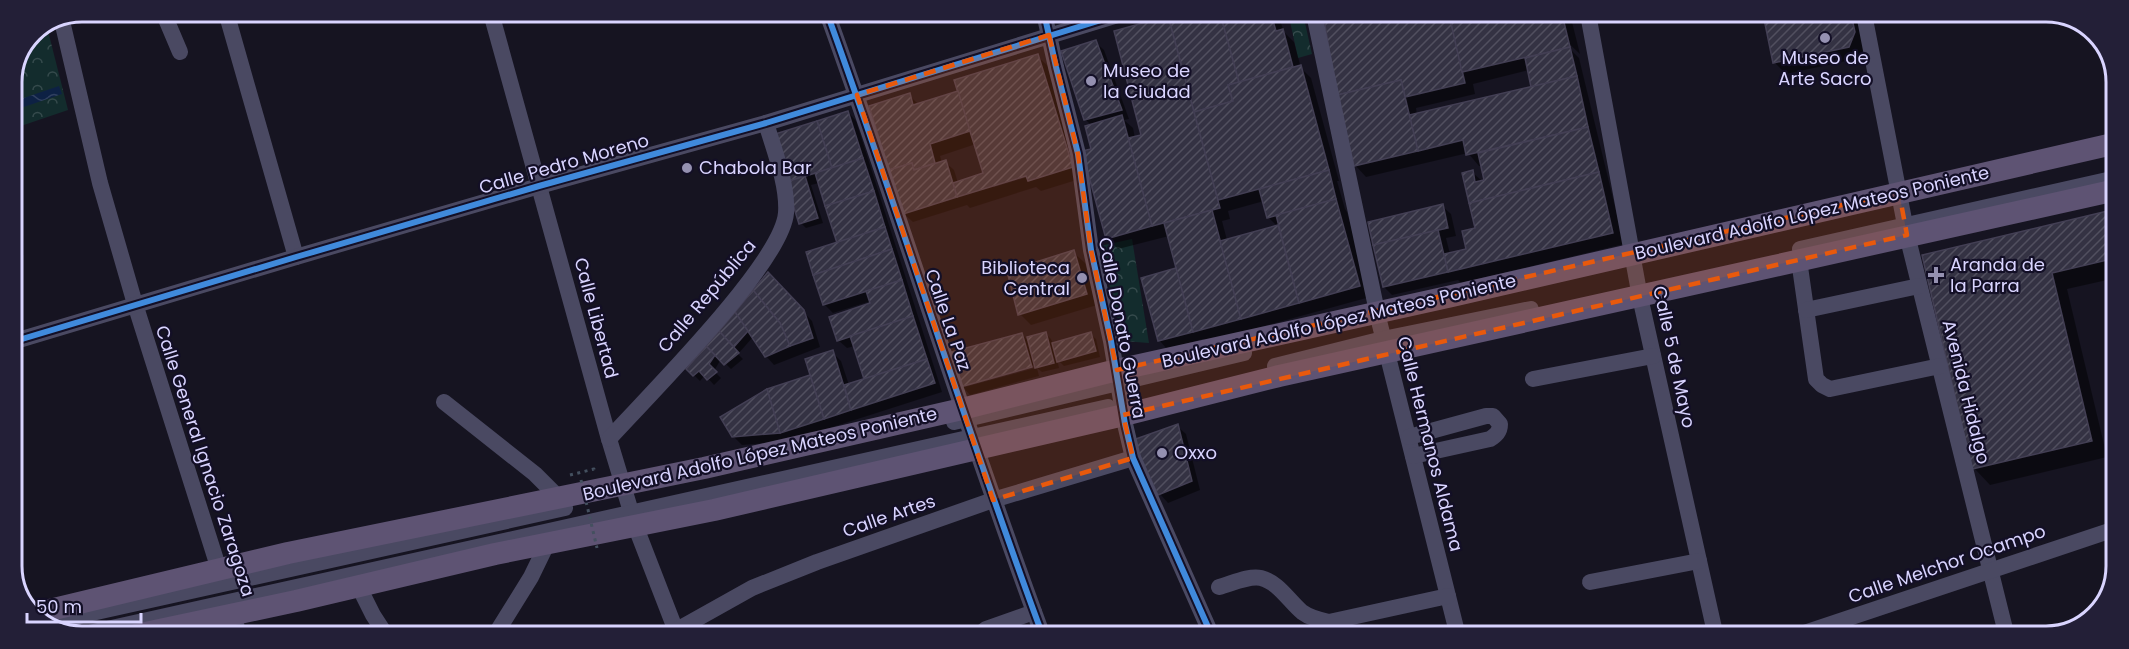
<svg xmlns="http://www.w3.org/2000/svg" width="2129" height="649" viewBox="0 0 2129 649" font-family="Poppins,sans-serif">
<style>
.park{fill:url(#park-crowns)}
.water{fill:url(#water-waves)}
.shadow{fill:#0007;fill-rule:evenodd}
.building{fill:url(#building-hatch);stroke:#433f54;stroke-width:1.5}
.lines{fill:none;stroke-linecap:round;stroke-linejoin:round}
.path{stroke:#44505f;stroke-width:3;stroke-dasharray:3 4.5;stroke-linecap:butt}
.minor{stroke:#4a4962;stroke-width:16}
.major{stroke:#5e5373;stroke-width:22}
.path-bridge{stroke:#44505f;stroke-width:3;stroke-dasharray:3 4.5;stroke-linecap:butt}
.cycleway-casing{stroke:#130f26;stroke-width:10}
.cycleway{stroke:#408adc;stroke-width:6}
.marked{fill:#e8590c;fill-opacity:0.2;stroke:#e8590c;stroke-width:4.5;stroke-dasharray:12 8;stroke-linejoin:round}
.poi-dot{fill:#9591b1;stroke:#130f26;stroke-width:2}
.labels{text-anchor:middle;stroke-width:4.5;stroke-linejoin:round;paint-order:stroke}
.poi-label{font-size:18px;fill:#d9d4ff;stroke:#130f26;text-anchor:start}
.street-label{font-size:18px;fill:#d9d4ff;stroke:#130f26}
.rim{fill:none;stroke:#d9d4ff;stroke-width:3}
</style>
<defs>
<pattern id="park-crowns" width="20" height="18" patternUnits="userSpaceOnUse" patternTransform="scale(1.5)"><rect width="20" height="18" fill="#132c2d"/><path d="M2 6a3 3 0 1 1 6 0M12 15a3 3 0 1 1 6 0" fill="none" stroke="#354a4c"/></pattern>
<pattern id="water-waves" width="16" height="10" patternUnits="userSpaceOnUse" patternTransform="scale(1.5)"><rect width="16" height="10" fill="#0d2144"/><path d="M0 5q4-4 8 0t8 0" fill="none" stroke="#304060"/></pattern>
<pattern id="building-hatch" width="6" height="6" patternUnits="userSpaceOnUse" patternTransform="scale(1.5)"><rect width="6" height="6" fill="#343243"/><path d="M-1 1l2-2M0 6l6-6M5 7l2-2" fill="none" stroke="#514f5f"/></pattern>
</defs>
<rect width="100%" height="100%" fill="#161421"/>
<!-- park -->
<g class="park">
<polygon points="1278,14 1303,14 1312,54 1298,58 1289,17 1280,19"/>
<polygon points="47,27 68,110 12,129 12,83 33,33"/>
<polygon points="1132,239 1149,343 1123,341 1100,246"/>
</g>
<!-- water -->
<polygon class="water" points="59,86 62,94 12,111 12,102"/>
<!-- shadow -->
<g class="shadow">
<path d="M1183,13L1272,14L1281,23L1284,32L1294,42L1301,68L1311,78L1339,181H1337L1345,209L1347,212L1370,297L1206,342L1203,339L1167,349L1159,340L1178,269L1169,236L1118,249L1107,238L1093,150L1091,125L1085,119L1095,42L1104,50L1129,119L1124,120L1133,128L1135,138L1143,136ZM1264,201L1268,217L1278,227L1227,240L1222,221L1230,219L1228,211Z"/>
<path d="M1324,14H1570L1580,54L1566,41L1564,43L1579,58L1624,244L1461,283L1458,280L1392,295L1384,287L1442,206L1451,214L1456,236L1446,238L1450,254L1468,250L1476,230L1472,172L1483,182L1486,181L1482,165L1479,166L1468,153L1366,177L1355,165L1338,95ZM1529,70L1533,88L1417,115L1416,108L1475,94L1473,84Z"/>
<polygon points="1764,14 1859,14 1865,45 1860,58 1786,74 1774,62"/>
<path d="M1037,56L1049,67L1083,178L1041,191L1036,187L970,208L967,205L913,222L904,214L909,95L919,105L960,92ZM976,144L985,174L958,183L954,170L945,162L942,163L940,156ZM1033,172L1034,175L994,187V184Z"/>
<polygon points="848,112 856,121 942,392 789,441 742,445 733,436 767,391 812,376 832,352 841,361 849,385 866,380 855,346 847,348 838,340 872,304 871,301 833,313 824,304 839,244 819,183 811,185 823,223 806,228 801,223 773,136"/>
<polygon points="2116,210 2116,278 2067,289 2107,457 1990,485 1974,468 1924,257"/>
<polygon points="1073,252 1085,263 1097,305 1031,325 1020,314"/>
<polygon points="768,275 812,321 820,347 774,365 766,356 753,337 738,354 743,359 731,369 721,359 714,371 721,378 714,385 705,375 700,381 688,369"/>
<path d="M1022,334L1030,343L1046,334L1051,339L1053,344L1090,334L1096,339L1100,357L1064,366L1057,359L1059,368L1042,372L1037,368L1039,376L970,395L962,386ZM1039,364V367L965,387V384Z"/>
<polygon points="1177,426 1186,434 1200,490 1168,503 1160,494 1135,441"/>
</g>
<!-- building -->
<g class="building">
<polygon points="1177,13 1220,13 1239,82 1228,85 1233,101 1194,112 1168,16"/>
<polygon points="1220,13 1271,14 1276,31 1283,29 1293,67 1239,82"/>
<polygon points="1323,14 1449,14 1465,83 1405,97 1401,80 1337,95"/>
<polygon points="1449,14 1562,14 1570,47 1462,72"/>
<polygon points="1763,14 1851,14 1855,32 1849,47 1773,63"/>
<polygon points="1168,16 1220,208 1152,226 1128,138 1141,135 1114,31"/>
<polygon points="1096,40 1122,110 1084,120 1061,51"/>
<polygon points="1570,47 1577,76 1531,87 1525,58"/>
<polygon points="1038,54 1073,167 1028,181 1026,176 957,197 953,183 983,173 954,80"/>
<polygon points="1301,65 1329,170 1218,200 1194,112 1233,101 1228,85"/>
<polygon points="1577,76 1588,127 1466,155 1463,140 1418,151 1409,115"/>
<polygon points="1401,80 1418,151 1354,166 1337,95"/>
<polygon points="958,91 970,131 930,144 935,163 914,170 912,163 889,170 869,106 910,93 913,105"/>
<polygon points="848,111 863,158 832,168 817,121"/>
<polygon points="1122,115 1152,226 1106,239 1082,151 1091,149 1085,126"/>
<polygon points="817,121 832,168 786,182 772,135"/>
<polygon points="1588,127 1599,172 1469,203 1462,173 1473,170 1475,182 1484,180 1478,153"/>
<polygon points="863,158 874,191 825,206 815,173"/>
<polygon points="946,160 957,197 903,214 889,170 912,163 914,170"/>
<polygon points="1329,170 1336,199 1267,218 1259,189"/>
<polygon points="1599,172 1613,233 1448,272 1444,254 1466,249 1462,231 1475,228 1469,203"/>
<polygon points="805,176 818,218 799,224 786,182"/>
<polygon points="874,191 885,227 837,243 825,206"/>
<polygon points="1336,199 1360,286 1299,303 1276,215"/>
<polygon points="1443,204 1448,228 1373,245 1368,222"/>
<polygon points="2116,209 2116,258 2052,273 2092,441 1972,469 1922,255"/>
<polygon points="1212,210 1241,319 1193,332 1164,223"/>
<polygon points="1278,225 1299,303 1241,319 1220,241"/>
<polygon points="885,227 892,249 813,275 806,252"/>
<polygon points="1438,230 1448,272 1383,287 1373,245"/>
<polygon points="892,249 902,280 823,305 813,275"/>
<polygon points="1074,250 1087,294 1018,315 1007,271"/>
<polygon points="1176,268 1193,332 1158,341 1141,278"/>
<polygon points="768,272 804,310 813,338 790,346 780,323 753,290"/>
<polygon points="902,280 913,316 837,341 829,317 870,303 866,291"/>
<polygon points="753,290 780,323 790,346 765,357 735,312"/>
<polygon points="735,312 748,331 734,347 719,331"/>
<polygon points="913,316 927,359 864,379 850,336"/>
<polygon points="719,331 739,353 724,365 706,346"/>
<polygon points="1046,332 1054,363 1035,368 1027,337"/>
<polygon points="1091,332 1096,351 1057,362 1052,343"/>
<polygon points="1022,333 1032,367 960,387 951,352"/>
<polygon points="706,346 715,355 709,364 717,372 707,380 699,371 693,376 686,369"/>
<polygon points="833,350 851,410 824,419 805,359"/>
<polygon points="927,359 935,383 851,410 844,385"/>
<polygon points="810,375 824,419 780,433 767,389"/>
<polygon points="767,389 780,433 732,437 720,417"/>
<polygon points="1178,424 1192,481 1158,495 1133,440"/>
</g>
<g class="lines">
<!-- path -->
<polyline class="path" points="570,475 594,469 595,473"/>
<!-- minor -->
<g class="minor">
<polyline points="163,12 180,52"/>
<polyline points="226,12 296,257"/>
<polyline points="491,13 609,439 635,525 676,631"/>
<path d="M827,13C902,220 966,430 1043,636"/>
<polyline points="1044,13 1056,67 1078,154 1091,250 1111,341 1125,424 1133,458 1212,636"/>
<polyline points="1314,14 1379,321 1458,636"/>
<polyline points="1588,14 1640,297 1716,637"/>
<polyline points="1864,14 1907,235 2007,637"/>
<polyline points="62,21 100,183 135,304 222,579"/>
<polyline points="1800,249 2116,178"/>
<polyline points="1799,260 1816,379 1822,385 1830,389 1940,366"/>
<polyline points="1806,310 1919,286"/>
<polyline points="12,342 296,257 539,186 766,123 1124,13"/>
<polyline points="1275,366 1383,339 1531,309"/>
<polyline points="1533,379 1653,356"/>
<polyline points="444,402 535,474 560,499"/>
<polyline points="954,422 1244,353"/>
<path d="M1409,437L1486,416H1493L1500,424C1500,432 1496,435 1490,439L1413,456"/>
<path d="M609,439C647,397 782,263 786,213C788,185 774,150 766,123"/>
<polyline points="1590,582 1699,561"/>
<polyline points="358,585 373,615 386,635"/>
<path d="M1219,587C1231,584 1249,575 1261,578C1278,582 1289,601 1302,612C1310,618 1319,620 1329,622L1448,596"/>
<polyline points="230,604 239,635"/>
<polyline points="47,623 565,508"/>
<polyline points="80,635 1108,407"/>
<polyline points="495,635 531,577 547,544"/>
<polyline points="668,635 752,588 817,562 993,500 1133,458"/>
<polyline points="977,636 986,629 1034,612"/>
<polyline points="1792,637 2115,529"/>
</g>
<!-- major -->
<g class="major">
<polyline points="33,614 288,553 704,468 962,409 1117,370 1452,296 2117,143"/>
<polyline points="136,635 296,601 495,554 714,510 1124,415 1279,376 2116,190"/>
</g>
<!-- path-bridge -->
<polyline class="path-bridge" points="581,480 597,548"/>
<defs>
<g id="cycleway">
<path d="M827,13C902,220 966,430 1043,636"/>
<polyline points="1044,13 1056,67 1078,154 1091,250 1111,341 1125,424 1133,458 1212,636"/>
<polyline points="12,342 296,257 539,186 766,123 1124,13"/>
</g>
</defs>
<!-- cycleway casing -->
<use href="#cycleway" class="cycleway-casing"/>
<!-- cycleway -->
<use href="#cycleway" class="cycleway"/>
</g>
<!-- marked area -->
<path class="marked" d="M1049,35L1078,154L1091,250L1117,370L1899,192L1907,235L1123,415L1133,458L993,500L857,95Z"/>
<!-- markers -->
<g class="poi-dot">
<circle cx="1825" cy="38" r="6"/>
<circle cx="1091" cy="81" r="6"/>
<circle cx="687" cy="168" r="6"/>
<path d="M1933 266h6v6h6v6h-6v6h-6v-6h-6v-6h6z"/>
<circle cx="1082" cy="278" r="6"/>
<circle cx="1162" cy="453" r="6"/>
</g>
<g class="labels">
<!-- poi labels -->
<g class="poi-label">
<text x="1825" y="64" text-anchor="middle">Museo de<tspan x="1825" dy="21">Arte Sacro</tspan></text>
<text x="1103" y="77">Museo de<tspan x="1103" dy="21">la Ciudad</tspan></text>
<text x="699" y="174">Chabola Bar</text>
<text x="1950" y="271">Aranda de<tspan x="1950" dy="21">la Parra</tspan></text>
<text x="1070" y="274" text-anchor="end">Biblioteca<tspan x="1070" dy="21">Central</tspan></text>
<text x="1174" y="459">Oxxo</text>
</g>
<!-- street labels -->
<g class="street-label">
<text transform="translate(564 164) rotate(-16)" y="6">Calle Pedro Moreno</text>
<text transform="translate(1812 213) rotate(-13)" y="6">Boulevard Adolfo López Mateos Poniente</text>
<text transform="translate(707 296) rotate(-50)" y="6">Calle República</text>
<text transform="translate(596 318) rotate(75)" y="6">Calle Libertad</text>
<text transform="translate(948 320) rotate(71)" y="6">Calle La Paz</text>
<text transform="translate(1339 321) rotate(-13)" y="6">Boulevard Adolfo López Mateos Poniente</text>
<text transform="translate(1122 328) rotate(79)" y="6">Calle Donato Guerra</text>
<text transform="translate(1674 357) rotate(78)" y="6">Calle 5 de Mayo</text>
<text transform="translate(1966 392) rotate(76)" y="6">Avenida Hidalgo</text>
<text transform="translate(1430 444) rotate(76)" y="6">Calle Hermanos Aldama</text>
<text transform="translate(760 454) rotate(-13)" y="6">Boulevard Adolfo López Mateos Poniente</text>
<text transform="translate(205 461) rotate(72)" y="6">Calle General Ignacio Zaragoza</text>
<text transform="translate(889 516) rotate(-19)" y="6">Calle Artes</text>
<text transform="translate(1947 564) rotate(-19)" y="6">Calle Melchor Ocampo</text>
</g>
</g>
<!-- crop -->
<path d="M0 0H2129V649H0ZM82 22H2046A60 60 0 0 1 2106 82V566A60 60 0 0 1 2046 626H82A60 60 0 0 1 22 566V82A60 60 0 0 1 82 22Z" fill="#231f37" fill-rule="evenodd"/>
<path class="rim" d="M82 22H2046A60 60 0 0 1 2106 82V566A60 60 0 0 1 2046 626H82A60 60 0 0 1 22 566V82A60 60 0 0 1 82 22Z"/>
<!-- scale -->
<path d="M27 613v9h114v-9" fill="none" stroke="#d9d4ff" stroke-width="3"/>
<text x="36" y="613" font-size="18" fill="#d9d4ff" stroke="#130f26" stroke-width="4.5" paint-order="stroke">50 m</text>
</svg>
